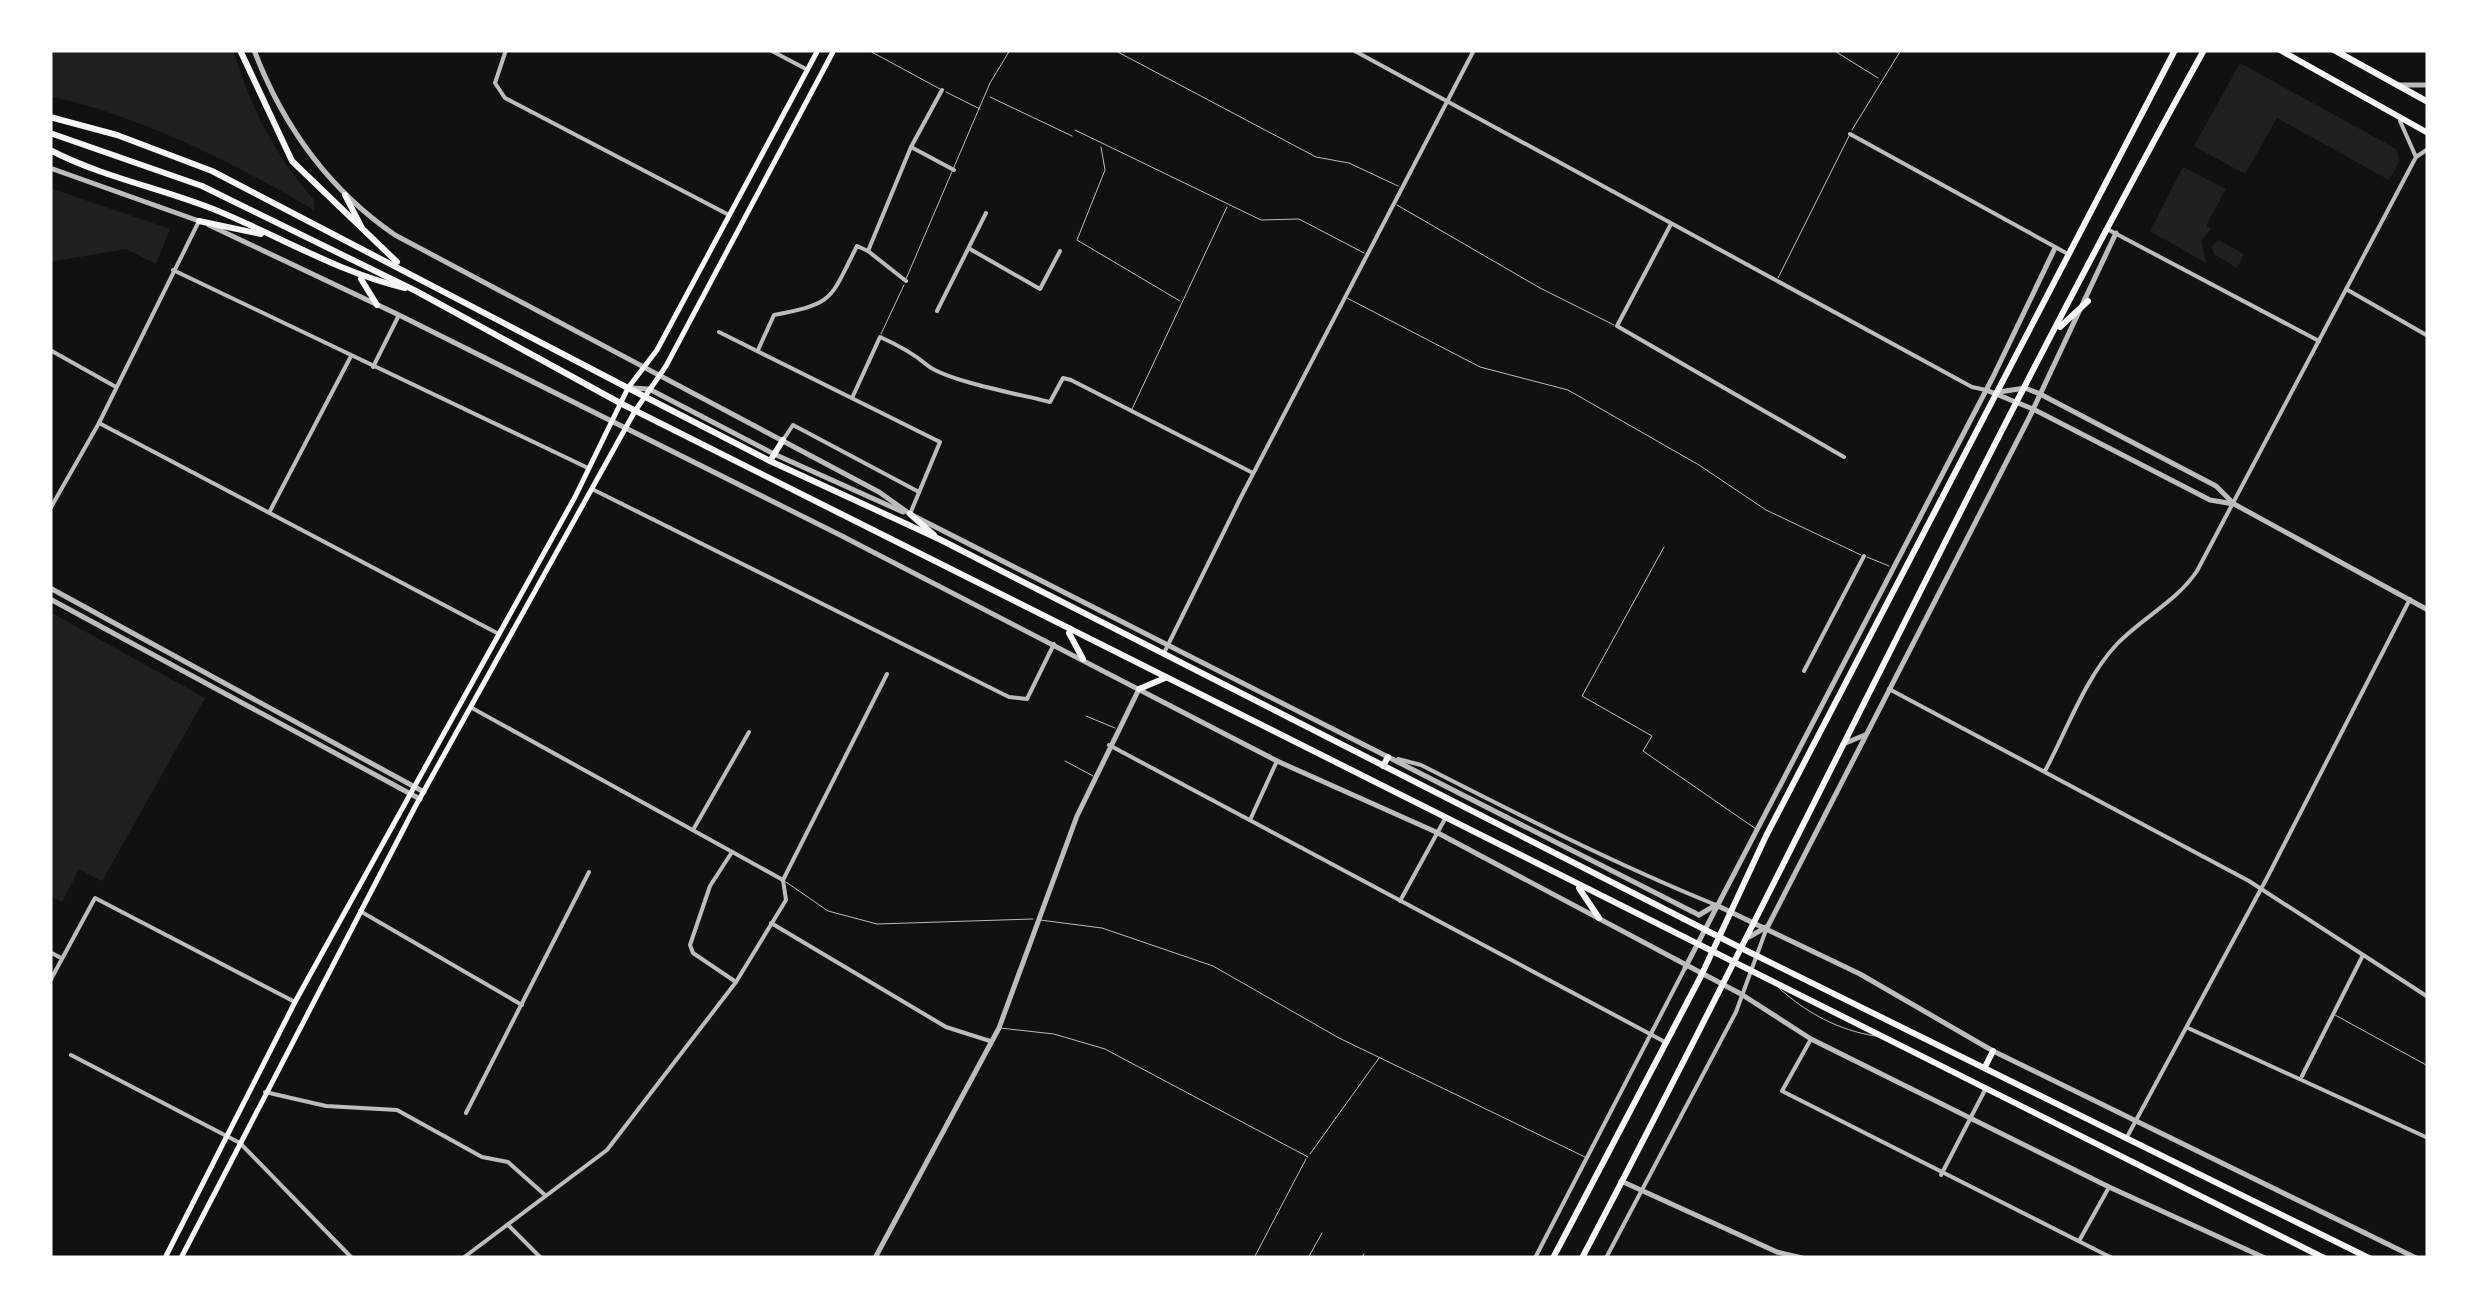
<svg xmlns="http://www.w3.org/2000/svg" width="2478" height="1308" viewBox="0 0 2478 1308" font-family="'DM Sans',sans-serif">
<style>
.green{fill:#202020}
.lines{fill:none;stroke-linecap:round;stroke-linejoin:round}
.service{stroke:#bcbcbc;stroke-width:1}
.minor{stroke:#bcbcbc;stroke-width:4}
.tertiary{stroke:#bcbcbc;stroke-width:5}
.secondary{stroke:#f5f5f5;stroke-width:5}
.primary{stroke:#f5f5f5;stroke-width:6}
.trunk{stroke:#f5f5f5;stroke-width:6}
</style>
<rect width="100%" height="100%" fill="#111"/>
<!-- green -->
<g class="green">
<path d="M50,50H233C253,112 272,151 314,200V210C232,162 143,117 50,96Z"/>
<polygon points="2240,63 2396,149 2400,161 2389,180 2277,118 2245,174 2194,146"/>
<polygon points="2183,167 2226,189 2206,226 2211,229 2201,241 2206,263 2150,231"/>
<polygon points="50,188 170,229 156,264 126,249 50,262"/>
<polygon points="2219,240 2244,254 2237,268 2214,254 2212,246"/>
<polygon points="50,612 205,698 102,881 79,869 62,902 50,896"/>
</g>
<g class="lines">
<!-- service -->
<g class="service">
<polyline points="868,50 940,89"/>
<polyline points="1114,50 1316,157 1349,163 1398,186"/>
<polyline points="1833,50 1878,78"/>
<polyline points="946,92 980,109"/>
<polyline points="990,97 1072,136"/>
<polyline points="1075,130 1261,220 1299,219 1364,253"/>
<polyline points="1852,130 1901,50"/>
<polyline points="1101,147 1105,170 1077,240 1180,301"/>
<polyline points="1397,205 1540,288 1614,325"/>
<polyline points="1778,278 1849,136"/>
<polyline points="906,279 990,83 1010,50"/>
<polyline points="1347,298 1480,367 1568,390 1699,465 1766,510 1861,555"/>
<polyline points="881,334 904,285"/>
<polyline points="1132,409 1227,207"/>
<polyline points="1664,547 1582,696 1652,736 1643,751 1756,829"/>
<polyline points="1867,557 1889,566"/>
<polyline points="1086,716 1115,728"/>
<polyline points="1065,761 1093,776"/>
<polyline points="786,882 828,911 877,924 1033,919"/>
<polyline points="1040,920 1102,928 1213,966 1339,1038 1585,1157"/>
<path d="M1780,989C1807,1013 1838,1030 1875,1036"/>
<polyline points="2335,1015 2428,1066"/>
<polyline points="1000,1028 1054,1034 1105,1049 1308,1157"/>
<polyline points="1310,1154 1379,1058"/>
<polyline points="1254,1258 1306,1159"/>
<polyline points="1308,1258 1322,1233"/>
<polyline points="1362,1258 1364,1254"/>
</g>
<!-- minor -->
<g class="minor">
<polyline points="506,50 495,83 505,98 729,215"/>
<polyline points="770,50 806,69"/>
<polyline points="1353,50 1972,387 1986,390"/>
<polyline points="2400,121 2416,157"/>
<polyline points="1850,134 2068,254"/>
<polyline points="911,147 954,170"/>
<polyline points="1671,224 1617,326 1844,457"/>
<polyline points="2107,229 2319,341"/>
<polyline points="970,249 1040,289 1060,251"/>
<polyline points="173,270 588,468"/>
<polyline points="906,281 868,251 911,147 942,90"/>
<polyline points="2346,289 2428,336"/>
<polyline points="937,311 986,213"/>
<polyline points="719,332 940,442 910,514"/>
<polyline points="50,350 116,387"/>
<path d="M758,350L774,315C835,303 829,301 857,246L868,251"/>
<polyline points="373,367 399,315"/>
<path d="M853,396L880,337C898,345 913,353 927,365C946,381 1023,395 1050,402L1063,378L1071,380L1253,473"/>
<polyline points="99,423 497,633"/>
<polyline points="783,440 793,425 919,492"/>
<polyline points="592,489 1009,697 1027,699 1054,644"/>
<polyline points="50,509 99,423 199,221"/>
<polyline points="270,511 350,358"/>
<polyline points="1164,653 1241,497 1474,50"/>
<polyline points="1804,671 1864,556"/>
<polyline points="1889,689 2249,881 2428,997"/>
<polyline points="472,708 783,880"/>
<polyline points="1109,745 1665,1042"/>
<path d="M1398,759L1421,765C1519,815 1615,864 1716,905"/>
<path d="M2045,771C2067,730 2085,678 2117,644C2143,617 2176,602 2197,571L2416,157L2428,149"/>
<polyline points="1250,820 1277,761"/>
<polyline points="693,830 749,732"/>
<polyline points="732,852 710,886 690,945 693,953 736,982"/>
<polyline points="783,880 887,674"/>
<polyline points="1400,901 1446,817"/>
<polyline points="360,911 522,1005"/>
<polyline points="771,923 946,1027 990,1041"/>
<polyline points="50,952 61,958"/>
<polyline points="50,981 95,898 295,1002"/>
<polyline points="2188,1028 2428,1138"/>
<polyline points="1811,1039 1782,1091 2112,1258"/>
<polyline points="71,1055 240,1143 352,1258"/>
<polyline points="2302,1076 2363,955"/>
<polyline points="265,1092 326,1106 397,1110 482,1157 508,1162 545,1195"/>
<polyline points="466,1113 589,872"/>
<polyline points="2127,1137 2268,876 2410,599"/>
<polyline points="1941,1175 1985,1090"/>
<polyline points="508,1225 541,1258"/>
<polyline points="2079,1241 2108,1189"/>
<polyline points="463,1258 607,1150 736,982 786,900 783,880"/>
<polyline points="1535,1258 1685,968"/>
<polyline points="1606,1258 1736,1012 1766,930"/>
</g>
<!-- tertiary -->
<g class="tertiary">
<path d="M254,50C283,126 328,189 395,235L879,492L910,514L1699,915"/>
<polyline points="2397,85 2428,85"/>
<polyline points="50,168 199,221"/>
<polyline points="209,225 399,315 842,536 1277,761 1436,832 1741,994 1811,1039 2109,1187 2265,1258"/>
<polyline points="632,388 649,389 774,454 903,512"/>
<polyline points="1986,390 2033,409 2210,500 2234,504 2428,610"/>
<polyline points="1999,392 2025,388 2040,394 2216,486 2232,502"/>
<polyline points="50,588 424,792"/>
<polyline points="50,599 420,799"/>
<polyline points="1843,744 1865,735"/>
<polyline points="1699,915 1716,905 1860,974 1993,1051 2416,1258"/>
<polyline points="1749,937 1768,926 2029,418 2116,233"/>
<polyline points="1685,968 1993,377 2055,248"/>
<polyline points="1621,1181 1777,1252 1802,1258"/>
<polyline points="875,1258 999,1028 1077,816 1139,689"/>
</g>
<!-- secondary -->
<g class="secondary">
<polyline points="165,1258 295,1002 575,497 628,388 657,350 818,50"/>
<polyline points="181,1258 415,807 635,411 666,366 834,50"/>
</g>
<!-- primary -->
<g class="primary">
<polyline points="2060,327 2088,301"/>
<polyline points="628,388 770,461 939,539 1739,947 2369,1258"/>
<polyline points="620,403 2324,1258"/>
<polyline points="770,461 783,440"/>
<polyline points="910,514 934,535"/>
<polyline points="1069,633 1083,659"/>
<polyline points="1139,689 1165,678"/>
<polyline points="1383,766 1388,757"/>
<polyline points="1579,888 1599,918"/>
<polyline points="1985,1067 1993,1051"/>
<polyline points="1553,1258 1701,976 1766,836 2175,50"/>
<path d="M1582,1258C1793,857 1984,446 2204,50"/>
</g>
<!-- trunk -->
<g class="trunk">
<polyline points="240,50 292,161 397,262"/>
<polyline points="2280,50 2428,133"/>
<polyline points="2334,50 2428,102"/>
<polyline points="50,117 117,135 212,171 628,388"/>
<polyline points="50,133 202,186 416,291 620,403"/>
<path d="M50,150C104,178 162,188 218,211C281,237 338,272 405,288"/>
<polyline points="345,195 362,228"/>
<polyline points="199,221 261,234"/>
<polyline points="361,279 377,305"/>
</g>
</g>
<!-- border -->
<rect width="2478" height="1308" fill="none" stroke="#ffffff" stroke-width="105"/>
</svg>
